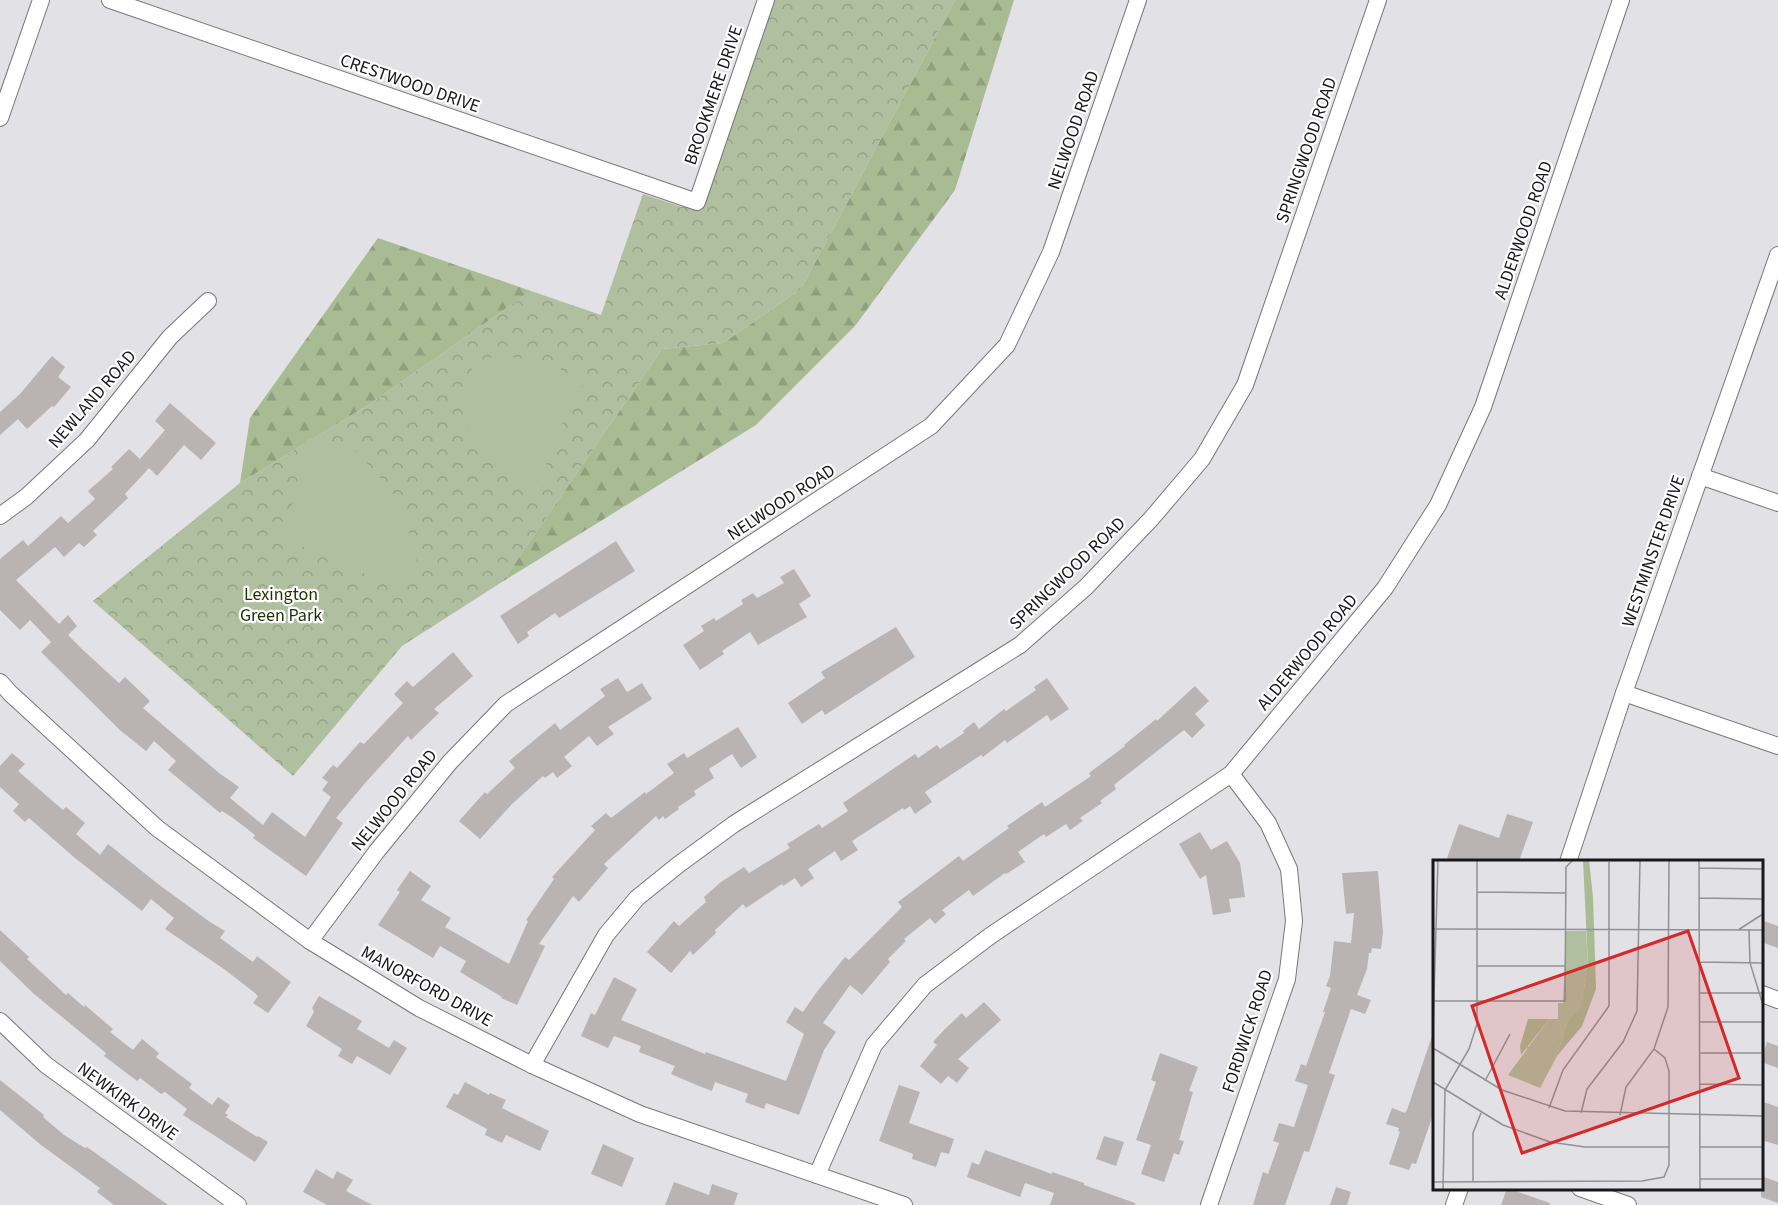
<svg xmlns="http://www.w3.org/2000/svg" width="1778" height="1205" viewBox="0 0 1778 1205" font-family="'Source Sans 3',sans-serif">
<style>
.forest{fill:url(#forest-firs)}
.park{fill:url(#park-crowns)}
.pitch{fill:#b0bf9f}
.building{fill:#b9b4b3}
.lines{fill:none;stroke-linecap:round;stroke-linejoin:round}
.street-casing{stroke:#78777b;stroke-width:18}
.street{stroke:#fff;stroke-width:16}
.labels{text-anchor:middle;stroke-width:4.5;stroke-linejoin:round;paint-order:stroke}
.street-label{font-size:18px;fill:#18181a;stroke:#fff}
.park-label{font-size:18px;fill:#1f3002;stroke:#fff}
.inset-road{fill:none;stroke:#919194;stroke-width:1.5}
.view{fill:#d62828;fill-opacity:0.15;stroke:#d62828;stroke-width:3}
.inset-edge{fill:none;stroke:#18181a;stroke-width:3}
</style>
<defs>
<pattern id="forest-firs" width="22" height="20" patternUnits="userSpaceOnUse" patternTransform="scale(1.5)"><rect width="22" height="20" fill="#a8bb93"/><path d="M5 1l3.5 6h-7zM16 11l3.5 6h-7z" fill="#90a07e"/></pattern>
<pattern id="park-crowns" width="20" height="18" patternUnits="userSpaceOnUse" patternTransform="scale(1.5)"><rect width="20" height="18" fill="#b0bf9f"/><path d="M2 6a3 3 0 1 1 6 0M12 15a3 3 0 1 1 6 0" fill="none" stroke="#97a388"/></pattern>
</defs>
<rect width="100%" height="100%" fill="#e2e1e6"/>
<!-- forest -->
<g class="forest">
<polygon points="955,0 1014,0 955,190 855,326 756,425 502,582 662,349 723,343 801,289"/>
<polygon points="378,238 531,291 370,404 240,483 250,418"/>
</g>
<!-- park -->
<polygon class="park" points="774,0 955,0 801,289 723,343 662,349 502,582 402,646 293,776 93,601 240,483 370,404 531,291 601,315 643,194 682,207 702,202"/>
<!-- pitch -->
<g class="pitch">
<polygon points="500,355 548,362 584,383 565,416 550,457 529,497 475,444 465,420 464,381 477,361"/>
<polygon points="315,438 353,448 386,484 400,503 419,569 390,584 315,553 285,537 306,439"/>
</g>
<!-- building -->
<g class="building">
<polygon points="52,356 65,367 58,377 71,387 54,407 52,406 27,429 18,419 0,435 0,412 20,394"/>
<polygon points="170,403 216,443 201,460 184,445 157,476 149,468 125,494 128,498 93,531 97,535 84,547 79,543 64,557 55,547 16,580 59,624 68,615 77,626 68,635 83,650 119,683 125,677 150,701 143,708 219,773 239,787 230,798 263,825 272,812 305,837 331,797 322,790 328,782 322,778 333,765 337,768 360,742 364,744 403,703 394,694 407,681 413,687 453,652 473,676 434,709 439,713 411,740 408,736 366,782 336,818 343,823 306,876 253,838 255,835 233,818 222,811 220,813 168,770 176,761 154,741 146,751 121,731 41,652 51,642 30,620 20,630 0,610 0,559 23,540 28,546 61,516 68,523 95,499 88,491 113,469 111,467 129,449 140,459 165,430 155,421"/>
<polygon points="616,541 635,571 559,618 555,613 527,632 529,636 518,644 500,616"/>
<polygon points="794,569 811,596 799,604 807,617 758,645 750,632 722,651 724,654 700,670 683,645 704,631 701,626 714,618 716,621 743,604 741,600 753,593 757,598 784,583 780,577"/>
<polygon points="896,627 915,657 825,715 822,710 802,724 788,703 825,678 821,672"/>
<polygon points="618,678 627,692 642,683 652,699 608,727 614,734 597,746 589,736 564,757 572,766 557,778 553,772 545,778 543,776 512,804 480,839 459,821 485,792 487,794 515,768 509,761 555,723 560,730 605,696 600,689"/>
<polygon points="1047,678 1069,709 1051,721 1047,715 1007,743 1005,740 983,757 981,755 925,792 932,802 915,814 910,806 904,810 903,808 852,841 858,850 841,861 835,851 808,869 814,878 801,887 795,878 783,886 782,884 746,908 743,904 715,930 716,933 693,955 690,951 671,973 647,952 674,921 679,926 706,902 704,897 721,882 744,867 749,873 790,848 787,844 819,824 822,828 848,811 843,803 915,754 918,758 937,745 940,749 964,733 963,731 974,722 979,729 1004,709 1006,711 1036,690 1034,687"/>
<polygon points="1195,686 1209,701 1195,714 1205,725 1192,738 1184,730 1114,785 1116,789 1100,801 1102,803 1080,818 1083,821 1070,830 1066,824 1046,837 1044,834 1018,852 1025,862 1006,874 1005,873 973,896 969,890 942,910 946,914 935,924 930,918 904,939 906,941 888,959 890,962 862,995 850,985 823,1023 836,1032 824,1050 799,1115 766,1103 764,1109 745,1102 748,1094 715,1082 712,1091 694,1084 671,1074 675,1066 639,1052 641,1046 614,1036 608,1048 581,1036 591,1013 595,1015 614,977 637,989 621,1020 705,1054 706,1052 786,1081 804,1034 786,1022 795,1007 803,1012 816,993 845,957 849,960 902,907 898,902 959,856 963,861 1009,828 1007,826 1042,802 1045,807 1091,776 1089,773 1125,746 1124,745 1156,719 1157,721"/>
<polygon points="738,727 757,757 741,768 732,754 709,769 714,778 694,791 696,795 678,807 679,809 665,819 663,816 659,820 656,816 604,864 608,868 579,902 573,896 539,944 545,946 517,1005 501,998 502,997 460,972 466,961 440,946 433,958 378,925 400,892 397,890 410,871 431,886 421,900 451,918 445,927 509,964 528,921 526,920 554,879 552,877 595,830 591,826 606,813 611,818 645,792 646,794 674,773 667,764 684,753 687,758"/>
<polygon points="12,753 25,764 18,771 63,810 66,807 85,823 76,834 100,855 108,844 158,884 210,922 225,931 220,938 253,962 257,956 291,982 268,1013 253,1003 258,996 255,993 224,969 165,929 174,918 151,899 142,911 75,858 29,818 25,822 13,811 19,804 0,787 0,766"/>
<polygon points="1507,814 1533,822 1519,861 1446,861 1459,824 1499,838"/>
<polygon points="1200,832 1211,850 1227,841 1240,863 1245,897 1229,899 1231,912 1213,915 1206,875 1200,879 1179,844"/>
<polygon points="1378,871 1383,933 1381,949 1372,948 1371,953 1369,953 1367,969 1357,995 1371,1000 1365,1014 1351,1009 1329,1073 1335,1075 1323,1110 1309,1152 1304,1151 1285,1205 1253,1205 1263,1172 1268,1174 1279,1143 1273,1141 1279,1123 1294,1127 1308,1085 1295,1081 1301,1064 1306,1066 1325,1012 1323,1012 1331,988 1326,986 1330,976 1334,941 1351,943 1354,913 1346,914 1342,873"/>
<polygon points="1761,920 1778,926 1778,948 1761,942"/>
<polygon points="0,930 29,957 27,959 66,995 68,993 84,1007 85,1005 113,1029 110,1032 133,1050 142,1039 159,1053 156,1057 192,1084 189,1088 212,1105 218,1097 230,1105 225,1113 228,1115 226,1117 257,1137 258,1136 268,1142 255,1162 183,1115 187,1109 165,1092 161,1094 140,1078 137,1081 104,1056 106,1053 34,994 0,961"/>
<polygon points="319,996 362,1021 357,1029 389,1048 394,1040 407,1048 390,1075 357,1056 352,1064 338,1056 342,1049 306,1026 314,1012 312,1008"/>
<polygon points="984,1002 1001,1020 958,1059 969,1068 957,1083 948,1076 941,1084 920,1066 937,1045 933,1042 944,1030 962,1013 966,1018"/>
<polygon points="1433,1033 1434,1034 1434,1112 1416,1164 1412,1163 1409,1170 1389,1164 1400,1132 1398,1131 1399,1128 1386,1124 1392,1108 1405,1113 1407,1110"/>
<polygon points="1767,1042 1778,1046 1778,1068 1761,1062"/>
<polygon points="1160,1053 1198,1067 1189,1091 1193,1092 1179,1140 1184,1141 1179,1155 1174,1153 1164,1182 1141,1174 1151,1145 1136,1140 1156,1082 1151,1080"/>
<polygon points="0,1080 44,1115 43,1117 64,1135 85,1148 87,1147 168,1205 114,1205 97,1192 100,1188 41,1145 0,1110"/>
<polygon points="465,1082 489,1095 490,1093 506,1100 502,1108 549,1131 540,1151 506,1135 502,1143 485,1135 487,1129 446,1107 454,1093 458,1095"/>
<polygon points="899,1085 920,1092 909,1123 954,1139 949,1154 941,1152 936,1167 912,1159 913,1154 879,1141"/>
<polygon points="1761,1101 1778,1107 1778,1145 1761,1140"/>
<polygon points="1104,1136 1124,1142 1116,1166 1096,1159"/>
<polygon points="603,1144 634,1158 622,1187 591,1174"/>
<polygon points="985,1150 1052,1174 1052,1172 1084,1183 1084,1185 1135,1203 1135,1205 1050,1205 1054,1193 1025,1183 1020,1197 967,1177 972,1162 979,1165"/>
<polygon points="316,1169 333,1179 337,1171 353,1180 346,1191 372,1205 327,1205 303,1192"/>
<polygon points="1761,1176 1778,1182 1778,1203 1761,1197"/>
<polygon points="674,1182 709,1195 712,1184 738,1193 734,1205 665,1205"/>
<polygon points="1336,1187 1351,1192 1347,1205 1330,1205"/>
<polygon points="1507,1188 1550,1203 1549,1205 1501,1205"/>
</g>
<g class="lines">
<defs>
<g id="street">
<polyline points="110,0 697,202 766,0"/>
<polyline points="0,118 41,0"/>
<polyline points="1700,476 1778,503"/>
<polyline points="0,516 26,497 87,440 170,337 208,301"/>
<polyline points="0,682 11,694 157,828 310,941 419,1008 532,1065 640,1114 904,1205"/>
<polyline points="1624,693 1778,746"/>
<polyline points="1568,862 1624,693 1778,255"/>
<polyline points="310,941 377,851 450,762 506,704 931,426 1007,345 1051,252 1138,0"/>
<polyline points="1762,994 1778,1000"/>
<polyline points="0,1021 46,1065 238,1205"/>
<polyline points="532,1065 606,935 637,898 678,865 734,824 1020,645 1086,587 1151,519 1202,459 1245,385 1378,0"/>
<polyline points="817,1175 874,1045 925,985 990,936 1231,774 1385,588 1438,505 1483,407 1621,0"/>
<polyline points="1580,1188 1628,1205"/>
<polyline points="1209,1205 1287,979 1294,921 1289,869 1268,823 1231,774"/>
<polyline points="1454,1205 1460,1188"/>
</g>
</defs>
<!-- street casing -->
<use href="#street" class="street-casing"/>
<!-- street -->
<use href="#street" class="street"/>
</g>
<g class="labels">
<!-- street labels -->
<g class="street-label">
<text transform="translate(410 83) rotate(19)" y="6">CRESTWOOD DRIVE</text>
<text transform="translate(713 95) rotate(-71)" y="6">BROOKMERE DRIVE</text>
<text transform="translate(1073 130) rotate(-71)" y="6">NELWOOD ROAD</text>
<text transform="translate(1306 150) rotate(-71)" y="6">SPRINGWOOD ROAD</text>
<text transform="translate(1523 230) rotate(-71)" y="6">ALDERWOOD ROAD</text>
<text transform="translate(92 399) rotate(-49)" y="6">NEWLAND ROAD</text>
<text transform="translate(781 502) rotate(-33)" y="6">NELWOOD ROAD</text>
<text transform="translate(1653 551) rotate(-71)" y="6">WESTMINSTER DRIVE</text>
<text transform="translate(1067 573) rotate(-44)" y="6">SPRINGWOOD ROAD</text>
<text transform="translate(1307 652) rotate(-50)" y="6">ALDERWOOD ROAD</text>
<text transform="translate(394 800) rotate(-51)" y="6">NELWOOD ROAD</text>
<text transform="translate(427 986) rotate(29)" y="6">MANORFORD DRIVE</text>
<text transform="translate(1247 1031) rotate(-72)" y="6">FORDWICK ROAD</text>
<text transform="translate(128 1101) rotate(36)" y="6">NEWKIRK DRIVE</text>
</g>
<!-- park labels -->
<g class="park-label">
<text x="281" y="600">Lexington<tspan x="281" dy="21">Green Park</tspan></text>
</g>
</g>
<!-- overview -->
<g transform="translate(1433 860)">
<rect width="330" height="330" fill="#e2e1e6"/>
<path d="M150,0H156L160,37L163,129L149,166L124,196L134,161L148,147L155,104ZM95,159H116L88,195L87,186Z" fill="#a8bb93"/>
<path d="M133,71H153L155,104L148,148L134,161L124,196L107,228L75,215L116,159H125V143H130Z" fill="#b0bf9f"/>
<path d="M101,186L114,198L111,201L96,199L94,187Z" fill="#b0bf9f"/>
<path class="inset-road" d="M266,0L267,330M266,8L330,9M44,32L133,33M266,38L330,39M0,69L330,70M305,70L330,54M316,70L317,103L330,145M266,102L330,103M44,106H132M266,133H330M1,141H132L133,7L140,0M266,162H330M0,170L5,0M0,188L69,230L132,251L330,256M266,193H330M52,221L77,174M0,222L70,265L117,282L152,287H236M266,224L330,225M116,248L130,210L176,146V2M148,253L154,229L190,182L204,151L207,0M187,255L193,227L221,189L235,147L236,0M266,287H330M267,319H330M0,322L209,321L231,317L236,305V211L232,198L221,189M40,322V273L48,253M10,330L12,230L36,189L44,164V0"/>
<path class="view" d="M255,71L306,218L89,293L39,146Z"/>
<rect width="330" height="330" class="inset-edge"/>
</g>
</svg>
